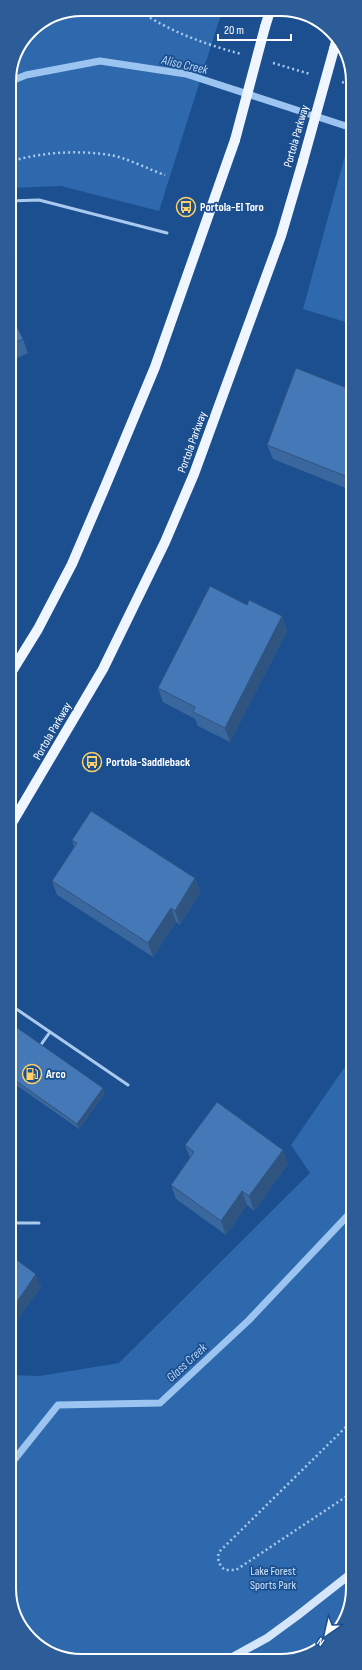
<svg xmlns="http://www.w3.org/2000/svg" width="362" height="1670" viewBox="0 0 362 1670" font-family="'Sofia Sans Condensed',sans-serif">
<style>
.green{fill:#2e69ad}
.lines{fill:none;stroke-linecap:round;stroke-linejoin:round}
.stream{stroke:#9cc4f0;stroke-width:7}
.path{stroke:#a9c9ee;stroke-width:2.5;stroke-dasharray:2 3;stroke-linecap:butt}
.lane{stroke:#a9c9ee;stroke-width:3}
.secondary{stroke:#d6e6fa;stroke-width:8}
.primary{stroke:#f0f6ff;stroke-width:10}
.primary-bridge{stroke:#f0f6ff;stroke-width:10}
.wall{fill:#3a679d}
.shaded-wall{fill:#305480}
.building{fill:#4478b7;stroke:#305480}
.labels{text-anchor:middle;stroke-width:3.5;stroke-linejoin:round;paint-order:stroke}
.street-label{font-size:12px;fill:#fff;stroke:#1b4f8f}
.poi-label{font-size:12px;font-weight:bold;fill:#fff;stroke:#1b4f8f;text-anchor:start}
.park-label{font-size:12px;fill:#cfe3fa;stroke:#1b4f8f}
.water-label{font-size:13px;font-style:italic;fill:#b5d3f5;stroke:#1b4f8f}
.rim{fill:none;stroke:#fff;stroke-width:2}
</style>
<rect width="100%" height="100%" fill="#1b4f8f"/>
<!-- green -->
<g class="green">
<polygon points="82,9 222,11 159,211 61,186 9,188 9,77 31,30 54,14"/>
<polygon points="352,130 352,324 303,309"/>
<polygon points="353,1055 353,1593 335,1636 289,1660 68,1660 27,1636 10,1597 10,1375 40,1376 119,1363 310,1173 291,1145"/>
</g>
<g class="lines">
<!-- stream -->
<g class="stream">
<polyline points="9,82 26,75 100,61 186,74 352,128"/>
<polyline points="10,1465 58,1405 160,1403 249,1320 353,1210"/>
</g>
<!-- path -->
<g class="path">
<path d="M137,10C172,32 201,43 241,54"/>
<polyline points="273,63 310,74"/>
<polyline points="342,82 352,85"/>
<path d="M9,162C41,152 77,150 110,155C125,157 150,170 165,175"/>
<polyline points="347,231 352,232"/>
<path d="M353,1420L219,1552C217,1560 219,1565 225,1570H236L353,1492"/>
</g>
<!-- lane -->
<g class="lane">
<polyline points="9,201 39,200 167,233"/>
<polyline points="9,1004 128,1085"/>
<polyline points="40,1046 50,1032"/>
<polyline points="9,1089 16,1080"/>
<polyline points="9,1223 39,1223"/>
</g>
<!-- secondary -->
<polyline class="secondary" points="227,1660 267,1638 297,1616 353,1572"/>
<!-- primary -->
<g class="primary">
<polyline points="265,27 270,11"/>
<polyline points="334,49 337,38"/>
<polyline points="9,676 38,629 72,564 105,487 155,367 235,140"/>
<polyline points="9,828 103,669 165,542 194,474 281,236 303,161"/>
</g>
<!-- primary-bridge -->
<g class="primary-bridge">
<polyline points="235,140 265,27"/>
<polyline points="303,161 334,49"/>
</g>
</g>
<!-- wall -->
<g class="wall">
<polygon points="9,310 23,339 28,353 9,362"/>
<polygon points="352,390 353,491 273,459 267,445"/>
<polygon points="247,605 282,616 287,631 230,742 198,726 195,719 163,702 158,688"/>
<polygon points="72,840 195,878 200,893 180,925 176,922 153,957 57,895 52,881 74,847"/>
<polygon points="9,1022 105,1093 79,1129 9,1080"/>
<polygon points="185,1145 283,1150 288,1164 254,1211 247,1205 226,1235 176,1199 171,1185 190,1158"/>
<polygon points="10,1255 41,1287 13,1326 10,1323"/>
</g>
<!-- shaded-wall -->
<g class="shaded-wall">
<polygon points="282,616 287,631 230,742 225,728"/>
<polygon points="195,878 200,893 180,925 175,911"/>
<polygon points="171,908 176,922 153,957 148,943"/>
<polygon points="103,1088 105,1093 79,1129 77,1124"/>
<polygon points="283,1150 288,1164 254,1211 249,1196"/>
<polygon points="15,1154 19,1166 9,1180 9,1161"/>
<polygon points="242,1191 247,1205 226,1235 221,1221"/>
<polygon points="36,1274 41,1287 13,1326 10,1317 10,1312"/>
</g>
<!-- building -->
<g class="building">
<polygon points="9,310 23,339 9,345"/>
<polygon points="296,368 352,390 353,479 267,445"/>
<polygon points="210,586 247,605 249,600 282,616 225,728 193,712 195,707 158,688"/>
<polygon points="91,811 195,878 175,911 171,908 148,943 52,881 77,843 72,840"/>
<polygon points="9,1022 103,1088 77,1124 9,1076"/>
<polygon points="217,1102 283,1150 249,1196 242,1191 221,1221 171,1185 194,1152 185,1145"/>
<polygon points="9,1150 15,1154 9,1161"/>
<polygon points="10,1255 36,1274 10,1312"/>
</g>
<!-- icons -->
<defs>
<symbol id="bus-ring" viewBox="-11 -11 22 22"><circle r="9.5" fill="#1b4f8f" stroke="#ffd166" stroke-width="1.5"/><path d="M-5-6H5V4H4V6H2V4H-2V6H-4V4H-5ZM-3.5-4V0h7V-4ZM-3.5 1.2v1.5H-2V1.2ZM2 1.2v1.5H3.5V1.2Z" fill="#ffd166"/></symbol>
<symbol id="fuel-ring" viewBox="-11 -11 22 22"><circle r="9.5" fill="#1b4f8f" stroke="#ffd166" stroke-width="1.5"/><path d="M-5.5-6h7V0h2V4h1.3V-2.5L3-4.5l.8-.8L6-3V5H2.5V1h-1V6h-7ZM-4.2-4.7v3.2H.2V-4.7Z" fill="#ffd166"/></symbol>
</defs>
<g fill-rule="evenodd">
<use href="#bus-ring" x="175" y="196" width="22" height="22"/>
<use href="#bus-ring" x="81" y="751" width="22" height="22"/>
<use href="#fuel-ring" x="21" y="1063" width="22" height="22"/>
</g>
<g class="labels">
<!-- street labels -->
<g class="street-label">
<text transform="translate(296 136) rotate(-74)" y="4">Portola Parkway</text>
<text transform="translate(192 442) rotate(-70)" y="4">Portola Parkway</text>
<text transform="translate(52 731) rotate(-60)" y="4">Portola Parkway</text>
</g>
<!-- poi labels -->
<g class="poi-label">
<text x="200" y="211">Portola-El Toro</text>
<text x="106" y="766">Portola-Saddleback</text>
<text x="46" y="1078">Arco</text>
</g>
<!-- park labels -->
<g class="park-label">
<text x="273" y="1575">Lake Forest<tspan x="273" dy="14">Sports Park</tspan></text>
</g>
<!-- water labels -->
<g class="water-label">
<text transform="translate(185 64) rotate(13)" y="5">Aliso Creek</text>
<text transform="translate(186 1362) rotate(-43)" y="5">Glass Creek</text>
</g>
</g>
<!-- crop -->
<path d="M0 0H362V1670H0ZM82 16H280A66 66 0 0 1 346 82V1588A66 66 0 0 1 280 1654H82A66 66 0 0 1 16 1588V82A66 66 0 0 1 82 16Z" fill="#2d5d98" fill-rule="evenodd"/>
<path class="rim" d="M82 16H280A66 66 0 0 1 346 82V1588A66 66 0 0 1 280 1654H82A66 66 0 0 1 16 1588V82A66 66 0 0 1 82 16Z"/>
<!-- north arrow -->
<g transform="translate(326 1634) rotate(214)" stroke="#1b4f8f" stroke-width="3" paint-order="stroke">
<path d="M0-3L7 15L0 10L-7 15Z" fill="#ffffff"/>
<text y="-6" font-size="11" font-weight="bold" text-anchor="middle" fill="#ffffff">N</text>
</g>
<!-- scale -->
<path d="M218 34v6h73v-6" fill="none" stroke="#ffffff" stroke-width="2"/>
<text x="224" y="34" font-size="12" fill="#ffffff" stroke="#1b4f8f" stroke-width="3" paint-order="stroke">20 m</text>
</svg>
